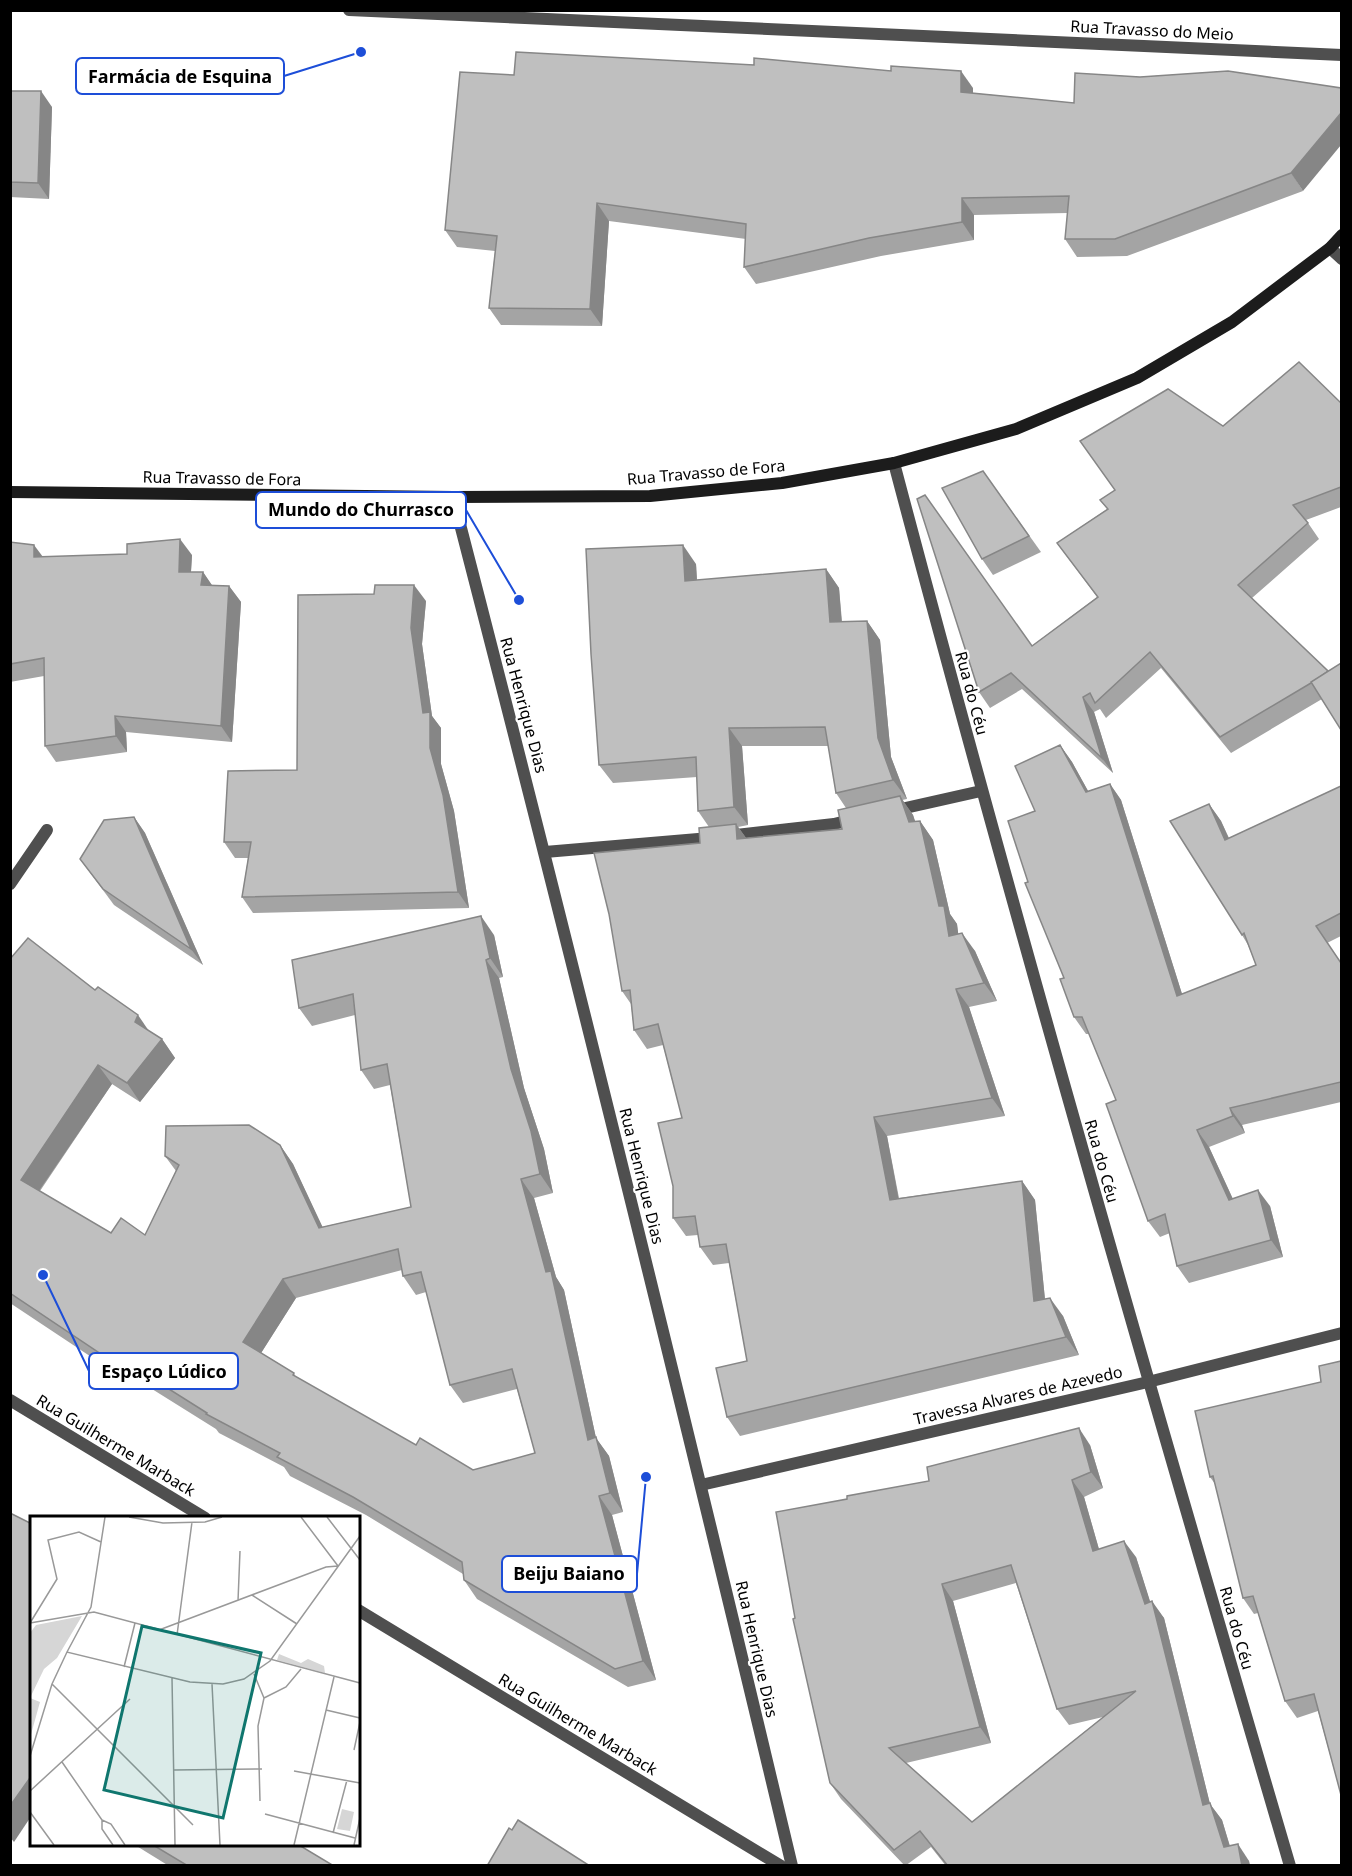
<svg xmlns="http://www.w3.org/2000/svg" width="1352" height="1876" viewBox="0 0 1352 1876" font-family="'Noto Sans',sans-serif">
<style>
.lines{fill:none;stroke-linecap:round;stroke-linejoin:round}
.service{stroke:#4f4f4f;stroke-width:12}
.minor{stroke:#4f4f4f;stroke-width:12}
.tertiary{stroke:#4f4f4f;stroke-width:12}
.secondary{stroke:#1c1c1c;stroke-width:12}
.wall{fill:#a4a4a4;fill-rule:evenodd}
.shaded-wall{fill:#868686}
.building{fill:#bfbfbf;stroke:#868686;stroke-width:1.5;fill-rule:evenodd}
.labels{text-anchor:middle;stroke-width:4.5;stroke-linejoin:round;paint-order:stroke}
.street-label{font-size:16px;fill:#000;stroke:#fff}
.inset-road{fill:none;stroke:#999;stroke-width:1.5}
.view{fill:#0f766e;fill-opacity:0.15;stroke:#0f766e;stroke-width:3}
.inset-edge{fill:none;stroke:#000;stroke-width:3}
.leader{fill:none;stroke:#1d4ed8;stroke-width:2}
.callout-dot{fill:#1d4ed8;stroke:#fff;stroke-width:2}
.callout{fill:#fff;stroke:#1d4ed8;stroke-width:2}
.callout-label{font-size:18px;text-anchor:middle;font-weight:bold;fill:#000}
</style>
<rect width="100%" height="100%" fill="#fff"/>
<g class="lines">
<!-- service -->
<g class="service">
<polyline points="892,811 981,791"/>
<polyline points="545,852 710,838 834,824 854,819"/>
</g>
<!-- minor -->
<g class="minor">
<polyline points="349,10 1342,55"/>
<polyline points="1330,248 1342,259"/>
<path d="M894,463C1018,932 1153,1399 1290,1866"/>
<polyline points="10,884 47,830"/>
<polyline points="10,1400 205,1518"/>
<polyline points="701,1485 1148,1382 1342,1333"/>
<polyline points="358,1610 781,1866"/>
</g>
<!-- tertiary -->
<path class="tertiary" d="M453,497C571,952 683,1408 792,1866"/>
<!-- secondary -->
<polyline class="secondary" points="10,492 453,497 650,496 782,483 894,463 1016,429 1137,378 1232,322 1330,248 1342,235"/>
</g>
<!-- wall -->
<g class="wall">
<polygon points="1228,71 1303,191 1127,256 1077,257 1065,239 1068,213 974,215 974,240 881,256 756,284 744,267 746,239 609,221 602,326 501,325 489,308 495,251 457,247 445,230 514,75 973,88 973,93 1074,103 1140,77"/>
<polygon points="10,91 52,107 49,199 10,197"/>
<polygon points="1341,403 1341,507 1306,520 1319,539 1252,598 1328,671 1322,699 1231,753 1161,668 1106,718 1100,709 1094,712 1113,773 1022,689 990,708 979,692 1032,646 1097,597 1057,543 1107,509 1100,500 1223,426"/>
<polygon points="983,471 1041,552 993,575 982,559"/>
<polygon points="10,542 43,557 192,555 191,572 203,572 212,586 229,586 241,602 232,742 126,732 127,752 56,762 45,746 44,676 10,682"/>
<path d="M696,564L697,580L826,569L839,588L842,621H867L880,640L891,757L907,799L902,800L913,815L915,822L920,821L933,840L950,914L957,924L958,934L975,951L997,1001L969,1007L1005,1116L887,1136L899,1198L1022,1181L1035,1200L1045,1299L1063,1316L1079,1355L740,1436L727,1417L747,1361L729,1263L713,1265L700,1247L698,1235L686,1236L673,1218L682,1118L663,1045L647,1049L634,1030L631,1004L622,991L709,827L698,811L697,777L613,783L599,765ZM742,746H828L836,793L846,808L842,829L746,838L738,827L748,825Z"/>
<polygon points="426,601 422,644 432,716 441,728 441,764 454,811 469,908 253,913 242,897 248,858 235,858 224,842 297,770"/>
<polygon points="1060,745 1072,762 1088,791 1110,784 1121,800 1182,994 1256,965 1248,945 1242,935 1209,804 1221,821 1229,838 1341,786 1341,936 1327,943 1341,963 1341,1102 1242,1125 1245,1133 1209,1147 1233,1199 1270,1206 1283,1257 1189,1283 1177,1266 1170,1233 1160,1237 1148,1221 1116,1100 1089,1034 1086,1034 1074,1017 1064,978 1028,882 1035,811"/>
<polygon points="134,817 145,833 203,965 114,905 80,859"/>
<path d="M494,935L503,977L499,978L524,1088L544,1149L553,1193L534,1198L556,1277L564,1290L596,1438L609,1456L623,1512L612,1515L656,1680L628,1687L477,1599L464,1580L463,1574L366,1515L290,1476L284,1467L219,1433L216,1429L144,1384L141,1390L10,1303V959L95,990L150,1032L162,1039L175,1058L140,1102L112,1084L40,1191L111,1233L145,1235L176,1171L165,1156L280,1145L293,1164L322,1227L411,1207L390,1085L374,1089L361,1070L355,1015L312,1026L299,1008ZM402,1270L403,1276L416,1295L426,1292L450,1385L463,1403L517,1389L535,1453L473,1470L416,1445L296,1378L294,1373L261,1353L296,1298Z"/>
<polygon points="1341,1361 1341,1795 1318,1711 1297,1718 1285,1701 1258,1613 1254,1614 1243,1598 1215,1484 1210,1477 1321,1382"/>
<path d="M1090,1445L1103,1488L1084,1497L1099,1549L1136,1557L1150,1602L1164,1618L1210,1804L1222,1820L1230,1846L1249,1861L1250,1866H946L931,1847L905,1866L841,1799L830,1783L795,1618L847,1499ZM1016,1583L1057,1709L1069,1725L1103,1717L972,1822L906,1763L991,1743L953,1601Z"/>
<polygon points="135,1845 299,1845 334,1866 169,1866"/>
</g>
<!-- shaded-wall -->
<g class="shaded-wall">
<polygon points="961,71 973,88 973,109 961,92"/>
<polygon points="41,91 52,107 49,199 38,183"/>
<polygon points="1341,113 1341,145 1303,191 1291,173"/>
<polygon points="962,198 974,215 974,240 962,222"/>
<polygon points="597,203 609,221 602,326 590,309"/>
<polygon points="180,539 192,555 190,588 179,572"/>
<polygon points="34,545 46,561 34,557"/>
<polygon points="683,545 696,564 698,600 685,581"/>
<polygon points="826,569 839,588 843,640 830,622"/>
<polygon points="203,572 214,588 201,585"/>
<polygon points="414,585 426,601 422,644 432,716 441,728 441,764 454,811 469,908 458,892 423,713 411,628"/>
<polygon points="229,586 241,602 232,742 221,726"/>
<polygon points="867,621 880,640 891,757 907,799 893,780 878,738"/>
<polygon points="1083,697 1094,712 1113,773 1102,758"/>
<polygon points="115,716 126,732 127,752 116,736"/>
<polygon points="729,728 742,746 748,825 734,807"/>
<polygon points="1060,745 1072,762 1098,809 1086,792"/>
<polygon points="1110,784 1121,800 1188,1013 1177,996"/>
<polygon points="900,796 913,815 922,841 909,822"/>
<polygon points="1209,804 1221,821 1237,857 1225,840"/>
<polygon points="134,817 145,833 203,965 191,949"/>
<polygon points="920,821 933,840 950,914 957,924 961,955 949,936 939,906"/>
<polygon points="736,824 749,842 737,839"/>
<polygon points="481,916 494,935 503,977 490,958"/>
<polygon points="962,933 975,951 997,1001 984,983"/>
<polygon points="486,960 499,978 524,1088 544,1149 553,1193 540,1174 511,1069"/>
<polygon points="956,989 969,1007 1005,1116 992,1098"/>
<polygon points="138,1015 151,1034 135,1022"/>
<polygon points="162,1039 175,1058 140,1102 127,1083"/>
<polygon points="98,1065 112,1084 34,1198 21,1180"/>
<polygon points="1230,1108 1242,1125 1245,1133 1233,1116"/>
<polygon points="874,1117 887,1136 902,1218 890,1200"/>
<polygon points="1197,1130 1209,1147 1241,1217 1229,1200"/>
<polygon points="280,1145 293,1164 332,1247 319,1228"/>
<polygon points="521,1179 534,1198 556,1277 564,1290 596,1438 609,1456 623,1512 610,1493 588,1440 546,1272"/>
<polygon points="1022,1181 1035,1200 1047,1320 1034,1301"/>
<polygon points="1258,1190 1270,1206 1283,1257 1271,1240"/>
<polygon points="283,1279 296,1298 256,1361 243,1342"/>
<polygon points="1050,1298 1063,1316 1079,1355 1066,1337"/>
<polygon points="131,1365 144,1384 141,1390 128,1372"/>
<polygon points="1079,1428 1090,1445 1103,1488 1091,1472"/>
<polygon points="1072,1480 1084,1497 1104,1567 1093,1551"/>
<polygon points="599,1496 612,1515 656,1680 643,1661"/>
<polygon points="1124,1541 1136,1557 1156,1620 1145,1604"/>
<polygon points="942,1584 953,1601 991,1743 980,1727"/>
<polygon points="1152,1601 1164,1618 1210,1804 1222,1820 1235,1864 1224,1847 1203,1805"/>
<polygon points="32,1775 32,1815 14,1842 10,1837 10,1806"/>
<polygon points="1238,1844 1249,1861 1250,1866 1242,1866"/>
</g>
<!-- building -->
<g class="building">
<polygon points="516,52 754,65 754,58 891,71 891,66 961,71 961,92 1074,103 1075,73 1140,77 1228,71 1341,88 1341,113 1291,173 1115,239 1065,239 1069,196 962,198 962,222 869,238 744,267 746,224 597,203 590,309 489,308 497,236 445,230 460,72 514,75"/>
<polygon points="10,91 41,91 38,183 10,182"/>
<polygon points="1299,362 1341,403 1341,487 1293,505 1308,523 1238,585 1328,671 1311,683 1220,737 1150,652 1095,703 1090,693 1083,697 1102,758 1011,673 979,692 917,499 925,495 1032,646 1098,597 1057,543 1108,509 1100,500 1115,490 1080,441 1168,389 1223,426"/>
<polygon points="983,471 1029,536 982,559 942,488"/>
<polygon points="180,539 179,572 203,572 201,585 229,586 221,726 115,716 116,736 45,746 44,658 10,664 10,542 34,545 34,557 127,554 127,544"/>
<polygon points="683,545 685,581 826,569 830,622 867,621 878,738 893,780 836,793 825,727 729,728 734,807 698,811 696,757 599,765 591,654 586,549"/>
<polygon points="375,585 414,585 411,628 423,713 430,712 430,748 443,795 458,892 242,897 251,842 224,842 228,771 297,770 298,595 374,594"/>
<polygon points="1341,663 1341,730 1311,682"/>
<polygon points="1060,745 1086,792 1110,784 1177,996 1256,965 1244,933 1242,935 1170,821 1209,804 1225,840 1341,786 1341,913 1316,926 1341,963 1341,1082 1230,1108 1233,1116 1197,1130 1229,1200 1258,1190 1271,1240 1177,1266 1165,1214 1148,1221 1106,1104 1116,1100 1082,1017 1074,1017 1060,979 1064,978 1025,883 1028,882 1008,821 1035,811 1015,766"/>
<polygon points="900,796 909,822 920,821 939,906 944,906 949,936 962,933 984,983 956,989 992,1098 874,1117 890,1200 1022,1181 1034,1301 1050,1298 1066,1337 727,1417 716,1368 747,1361 726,1244 700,1247 695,1216 673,1218 673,1186 658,1123 682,1118 658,1024 634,1030 630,990 622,991 609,914 594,853 700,843 699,828 736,824 737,839 842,829 838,810"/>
<polygon points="134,817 191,949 103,889 80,859 104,820"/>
<path d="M481,916L490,958L486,960L511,1069L531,1131L540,1174L521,1179L546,1272L551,1271L588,1440L596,1437L610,1493L599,1496L643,1661L615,1669L464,1580L462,1562L353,1497L277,1457L280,1453L206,1414L207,1413L131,1365L128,1372L10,1293V959L28,938L95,990L98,987L138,1015L135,1022L162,1039L127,1083L98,1065L21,1180L111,1233L121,1218L145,1235L179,1165L165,1156L166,1126L249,1125L280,1145L319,1228L411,1207L387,1064L361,1070L353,994L299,1008L292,960ZM398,1249L403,1276L421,1272L450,1385L512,1369L535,1453L473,1470L420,1438L416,1445L293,1375L294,1373L243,1342L283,1279Z"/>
<polygon points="1341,1361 1341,1795 1314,1694 1285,1701 1253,1596 1243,1598 1213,1476 1210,1477 1195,1411 1321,1382 1319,1366"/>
<path d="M1079,1428L1091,1472L1072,1480L1093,1551L1124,1541L1145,1604L1152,1601L1203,1805L1210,1803L1224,1847L1238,1844L1242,1866H948L920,1831L894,1850L830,1783L793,1619L795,1618L776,1512L847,1499V1496L929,1481L927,1467ZM1011,1565L1057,1709L1136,1691L972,1822L889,1748L980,1727L942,1584Z"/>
<polygon points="10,1513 32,1524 32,1775 10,1806"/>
<polygon points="518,1820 590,1866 487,1866 509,1828 512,1830"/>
<polygon points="153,1845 299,1845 334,1866 188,1866"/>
</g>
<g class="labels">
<!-- street labels -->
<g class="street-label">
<text transform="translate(1152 30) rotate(3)" y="6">Rua Travasso do Meio</text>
<text transform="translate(706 472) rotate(-5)" y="6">Rua Travasso de Fora</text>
<text transform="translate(222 478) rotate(1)" y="6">Rua Travasso de Fora</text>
<text transform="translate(972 693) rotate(75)" y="6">Rua do Céu</text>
<text transform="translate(524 705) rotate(75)" y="6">Rua Henrique Dias</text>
<text transform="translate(1102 1161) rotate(74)" y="6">Rua do Céu</text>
<text transform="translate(642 1176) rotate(76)" y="6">Rua Henrique Dias</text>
<text transform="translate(1018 1395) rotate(-13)" y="6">Travessa Alvares de Azevedo</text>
<text transform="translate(116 1445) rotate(31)" y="6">Rua Guilherme Marback</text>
<text transform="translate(1237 1628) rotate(74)" y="6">Rua do Céu</text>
<text transform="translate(757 1649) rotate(77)" y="6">Rua Henrique Dias</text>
<text transform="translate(578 1724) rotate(31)" y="6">Rua Guilherme Marback</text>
</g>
</g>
<!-- overview -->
<g transform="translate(30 1516)">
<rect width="330" height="330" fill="#fff"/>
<path d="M52,100L27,142L14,153L0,182L10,186L0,222V117L6,109ZM249,138L271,147L278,143L294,150L295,157L247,144ZM312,293L324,296L320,315L307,313Z" fill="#d6d6d6"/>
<path class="inset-road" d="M99,1L133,7L175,6L192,1M271,1L308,50M297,1L330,44M222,79L267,108M208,85L210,35M0,107L64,96L330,167M0,107L27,63L18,24L49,16L71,26M129,114L296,51L308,50M147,119L162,6M37,136L61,91L75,1M94,151L105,107M224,158L234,182L228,210L230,285M142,162L145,329M22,168L163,309M182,168L190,329M234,182L256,171L271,153M296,194L330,202M324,234L330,206M0,240L22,168L37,136L160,166L193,168L214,163L240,145L330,20M32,246L72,304V313L83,329M144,254L232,253M264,255L330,267M0,275L100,183M0,296L24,329M235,298L325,322M72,304L81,308L95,329M303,317L317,264M264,329L304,161M324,329L330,302"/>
<path class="view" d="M112,110L231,137L193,302L74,274Z"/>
<rect width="330" height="330" class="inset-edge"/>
</g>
<!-- callouts -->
<path class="leader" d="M361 52L284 76M519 600L466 510M43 1275L89 1371M646 1477L637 1574"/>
<g class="callout-dot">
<circle cx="361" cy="52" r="6"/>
<circle cx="519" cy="600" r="6"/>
<circle cx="43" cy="1275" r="6"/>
<circle cx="646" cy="1477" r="6"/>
</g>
<g class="callout">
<rect x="76" y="58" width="208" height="36" rx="6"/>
<rect x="256" y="492" width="210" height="36" rx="6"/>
<rect x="89" y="1353" width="149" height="36" rx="6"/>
<rect x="502" y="1556" width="135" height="36" rx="6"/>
</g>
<g class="callout-label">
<text x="180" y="83">Farmácia de Esquina</text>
<text x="361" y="516">Mundo do Churrasco</text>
<text x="164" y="1378">Espaço Lúdico</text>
<text x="569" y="1580">Beiju Baiano</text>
</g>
<!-- border -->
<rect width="1352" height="1876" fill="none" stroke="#000000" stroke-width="24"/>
</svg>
